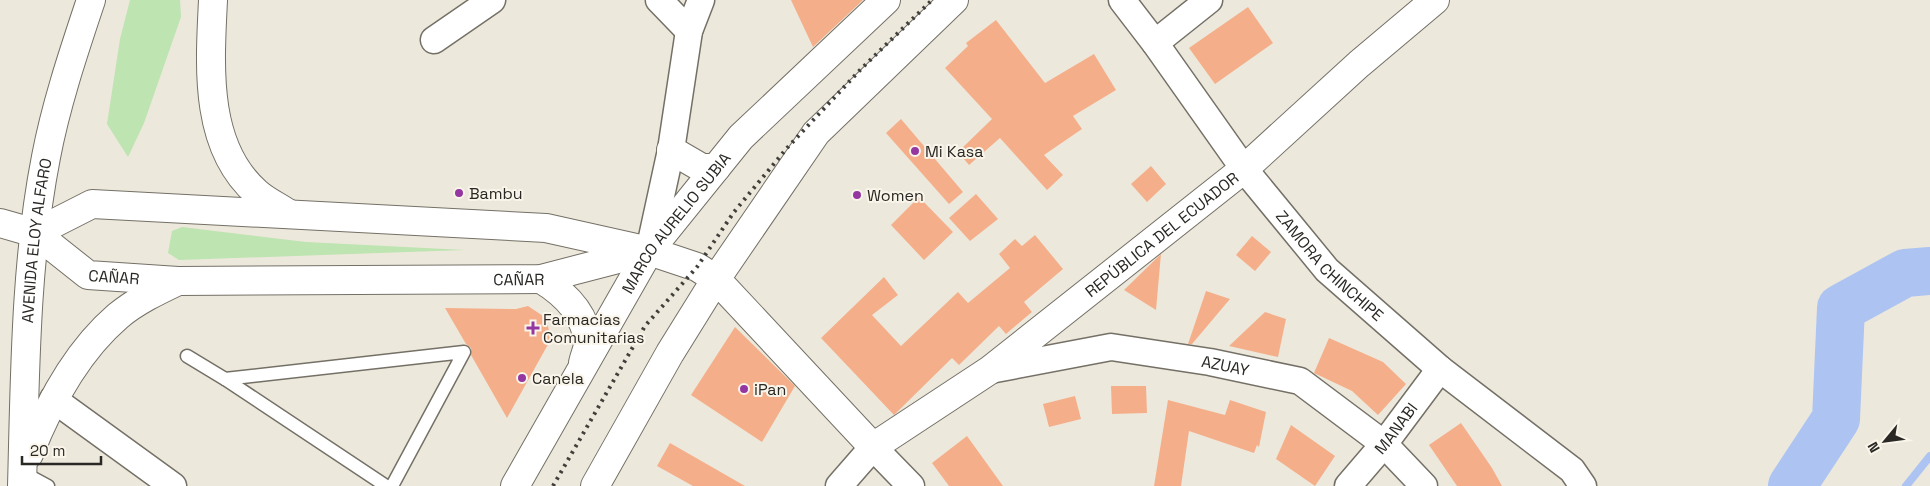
<svg xmlns="http://www.w3.org/2000/svg" width="1930" height="486" viewBox="0 0 1930 486" font-family="'Space Grotesk',sans-serif">
<style>
.green{fill:#bde4b1}
.lines{fill:none;stroke-linecap:round;stroke-linejoin:round}
.stream{stroke:#adc4f3;stroke-width:8}
.river{stroke:#adc4f3;stroke-width:48}
.building{fill:#f4af8a}
.service-casing{stroke:#747066;stroke-width:15}
.minor-casing{stroke:#747066;stroke-width:29}
.tertiary-casing{stroke:#747066;stroke-width:30}
.secondary-casing{stroke:#747066;stroke-width:30}
.primary-casing{stroke:#747066;stroke-width:30}
.service{stroke:#fff;stroke-width:12}
.minor{stroke:#fff;stroke-width:26}
.tertiary{stroke:#fff;stroke-width:28}
.secondary{stroke:#fff;stroke-width:28}
.primary{stroke:#fff;stroke-width:28}
.rail{stroke:#413f3a;stroke-width:4;stroke-dasharray:2.5 5;stroke-linecap:butt}
.poi-dot{fill:#9537a0;stroke:#faf5ea;stroke-width:2}
.labels{text-anchor:middle;stroke-width:4;stroke-linejoin:round;paint-order:stroke}
.poi-label{font-size:16px;fill:#2a2824;stroke:#faf5ea;text-anchor:start}
.street-label{font-size:16px;fill:#2a2824;stroke:#faf5ea}
</style>
<rect width="100%" height="100%" fill="#ede8dc"/>
<!-- green -->
<g class="green">
<polygon points="130,0 180,0 181,17 144,123 128,157 107,124 120,39"/>
<polygon points="182,227 306,242 465,250 179,260 168,253 172,231"/>
</g>
<g class="lines">
<!-- stream -->
<polyline class="stream" points="1906,486 1930,456"/>
<!-- river -->
<polyline class="river" points="1792,486 1836,419 1841,308 1905,273 1930,271"/>
</g>
<!-- building -->
<g class="building">
<polygon points="791,0 863,0 813,47"/>
<polygon points="1248,7 1273,43 1215,84 1189,48"/>
<polygon points="996,20 1045,83 1094,54 1116,90 1073,116 1082,129 1044,155 1063,175 1047,190 1000,138 969,165 958,152 992,119 945,68 968,46 966,43"/>
<polygon points="901,119 963,192 949,204 886,133"/>
<polygon points="1151,166 1166,184 1147,202 1131,184"/>
<polygon points="976,194 998,219 970,241 949,218"/>
<polygon points="919,197 953,232 924,260 891,225"/>
<polygon points="1035,235 1063,269 1024,302 1032,312 1006,334 999,326 959,365 952,358 894,415 821,338 884,277 898,295 872,315 901,346 958,292 968,303 1010,268 999,254 1015,239 1022,246"/>
<polygon points="1252,236 1271,252 1255,271 1236,255"/>
<polygon points="1161,254 1156,310 1124,290"/>
<polygon points="1206,291 1230,299 1192,344 1188,344"/>
<polygon points="528,306 546,318 551,339 507,418 471,355 471,348 466,344 445,308 516,309"/>
<polygon points="1265,312 1286,319 1278,357 1229,346"/>
<polygon points="735,327 795,386 762,442 691,395"/>
<polygon points="1329,338 1383,362 1406,384 1378,415 1352,391 1314,373"/>
<polygon points="1111,386 1146,386 1147,413 1112,414"/>
<polygon points="1075,396 1081,419 1049,427 1043,404"/>
<polygon points="1168,400 1225,415 1230,400 1266,412 1259,447 1257,445 1254,453 1189,431 1181,486 1154,486"/>
<polygon points="1461,423 1492,468 1502,486 1457,486 1429,445"/>
<polygon points="1291,425 1335,456 1315,486 1276,459"/>
<polygon points="967,436 1003,486 949,486 932,463"/>
<polygon points="670,443 745,486 693,486 657,466"/>
</g>
<g class="lines">
<defs>
<g id="service">
<polyline points="187,356 225,379"/>
<polyline points="22,472 48,486"/>
<polyline points="386,486 225,379 464,352 392,486"/>
</g>
<g id="minor">
<polyline points="659,0 689,31"/>
<path id="s1" d="M1122,0L1155,43L1244,169L1327,270L1440,369L1572,470L1583,486"/>
<polyline points="434,40 492,0"/>
<polyline points="1155,43 1209,0"/>
<polyline points="649,251 671,150 689,31 701,0"/>
<path id="s2" d="M990,370L1111,347L1210,362L1300,381L1384,444L1424,486"/>
<polyline points="53,399 173,486"/>
<polyline points="839,486 873,447 911,486"/>
<path id="s3" d="M1348,486L1384,444L1440,369"/>
</g>
<g id="tertiary">
<path id="s4" d="M0,223L35,233L88,275L178,281L541,279L645,252"/>
<path id="s5" d="M35,233L92,204L546,228L649,251L697,267L716,279L873,447L990,370L1244,169L1359,64L1435,0"/>
</g>
<g id="secondary">
<path d="M213,0C210,64 203,146 257,193C266,201 279,207 289,214"/>
<polyline points="671,150 702,168 716,168"/>
<path d="M541,279C564,293 586,314 588,343C588,349 584,357 583,363"/>
<path id="s6" d="M515,486L649,251L741,137L886,0"/>
<polyline points="595,486 670,353 716,279 816,133 954,0"/>
</g>
<g id="primary">
<path d="M29,454C49,403 76,352 118,316C136,301 157,291 178,281"/>
<path id="s7" d="M22,486C25,377 25,264 46,157C56,104 74,51 91,0"/>
</g>
</defs>
<!-- service casing -->
<use href="#service" class="service-casing"/>
<!-- minor casing -->
<use href="#minor" class="minor-casing"/>
<!-- tertiary casing -->
<use href="#tertiary" class="tertiary-casing"/>
<!-- secondary casing -->
<use href="#secondary" class="secondary-casing"/>
<!-- primary casing -->
<use href="#primary" class="primary-casing"/>
<!-- service -->
<use href="#service" class="service"/>
<!-- minor -->
<use href="#minor" class="minor"/>
<!-- tertiary -->
<use href="#tertiary" class="tertiary"/>
<!-- secondary -->
<use href="#secondary" class="secondary"/>
<!-- primary -->
<use href="#primary" class="primary"/>
<!-- rail -->
<polyline class="rail" points="553,486 645,326 697,267 734,212 787,148 862,68 932,0"/>
</g>
<!-- markers -->
<g class="poi-dot">
<circle cx="915" cy="151" r="5"/>
<circle cx="459" cy="193" r="5"/>
<circle cx="857" cy="195" r="5"/>
<path d="M530.5 320.5h5v5h5v5h-5v5h-5v-5h-5v-5h5z"/>
<circle cx="522" cy="378" r="5"/>
<circle cx="744" cy="389" r="5"/>
</g>
<g class="labels">
<!-- poi labels -->
<g class="poi-label">
<text x="925" y="157">Mi Kasa</text>
<text x="469" y="199">Bambu</text>
<text x="867" y="201">Women</text>
<text x="543" y="325">Farmacias<tspan x="543" dy="18">Comunitarias</tspan></text>
<text x="532" y="384">Canela</text>
<text x="754" y="395">iPan</text>
</g>
<!-- street labels -->
<g class="street-label">
<text dy="6" stroke="none"><textPath href="#s6" startOffset="309">MARCO AURELIO SUBIA</textPath></text>
<text dy="6" stroke="none"><textPath href="#s5" startOffset="1286">REPÚBLICA DEL ECUADOR</textPath></text>
<text dy="6" stroke="none"><textPath href="#s7" startOffset="246">AVENIDA ELOY ALFARO</textPath></text>
<text dy="6" stroke="none"><textPath href="#s1" startOffset="338">ZAMORA CHINCHIPE</textPath></text>
<text dy="6" stroke="none"><textPath href="#s4" startOffset="130">CAÑAR</textPath></text>
<text dy="6" stroke="none"><textPath href="#s4" startOffset="535">CAÑAR</textPath></text>
<text dy="6" stroke="none"><textPath href="#s2" startOffset="239">AZUAY</textPath></text>
<text dy="6" stroke="none"><textPath href="#s3" startOffset="75">MANABI</textPath></text>
</g>
</g>
<!-- north arrow -->
<g transform="translate(1885 441) rotate(241)" stroke="#faf5ea" stroke-width="4" paint-order="stroke">
<path d="M0-4L9 19L0 12L-9 19Z" fill="#2a2824"/>
<text y="-8" font-size="14" font-weight="bold" text-anchor="middle" fill="#2a2824">N</text>
</g>
<!-- scale -->
<path d="M22 456v8h79v-8" fill="none" stroke="#2a2824" stroke-width="2.5"/>
<text x="30" y="456" font-size="15" fill="#2a2824" stroke="#faf5ea" stroke-width="4" paint-order="stroke">20 m</text>
</svg>
